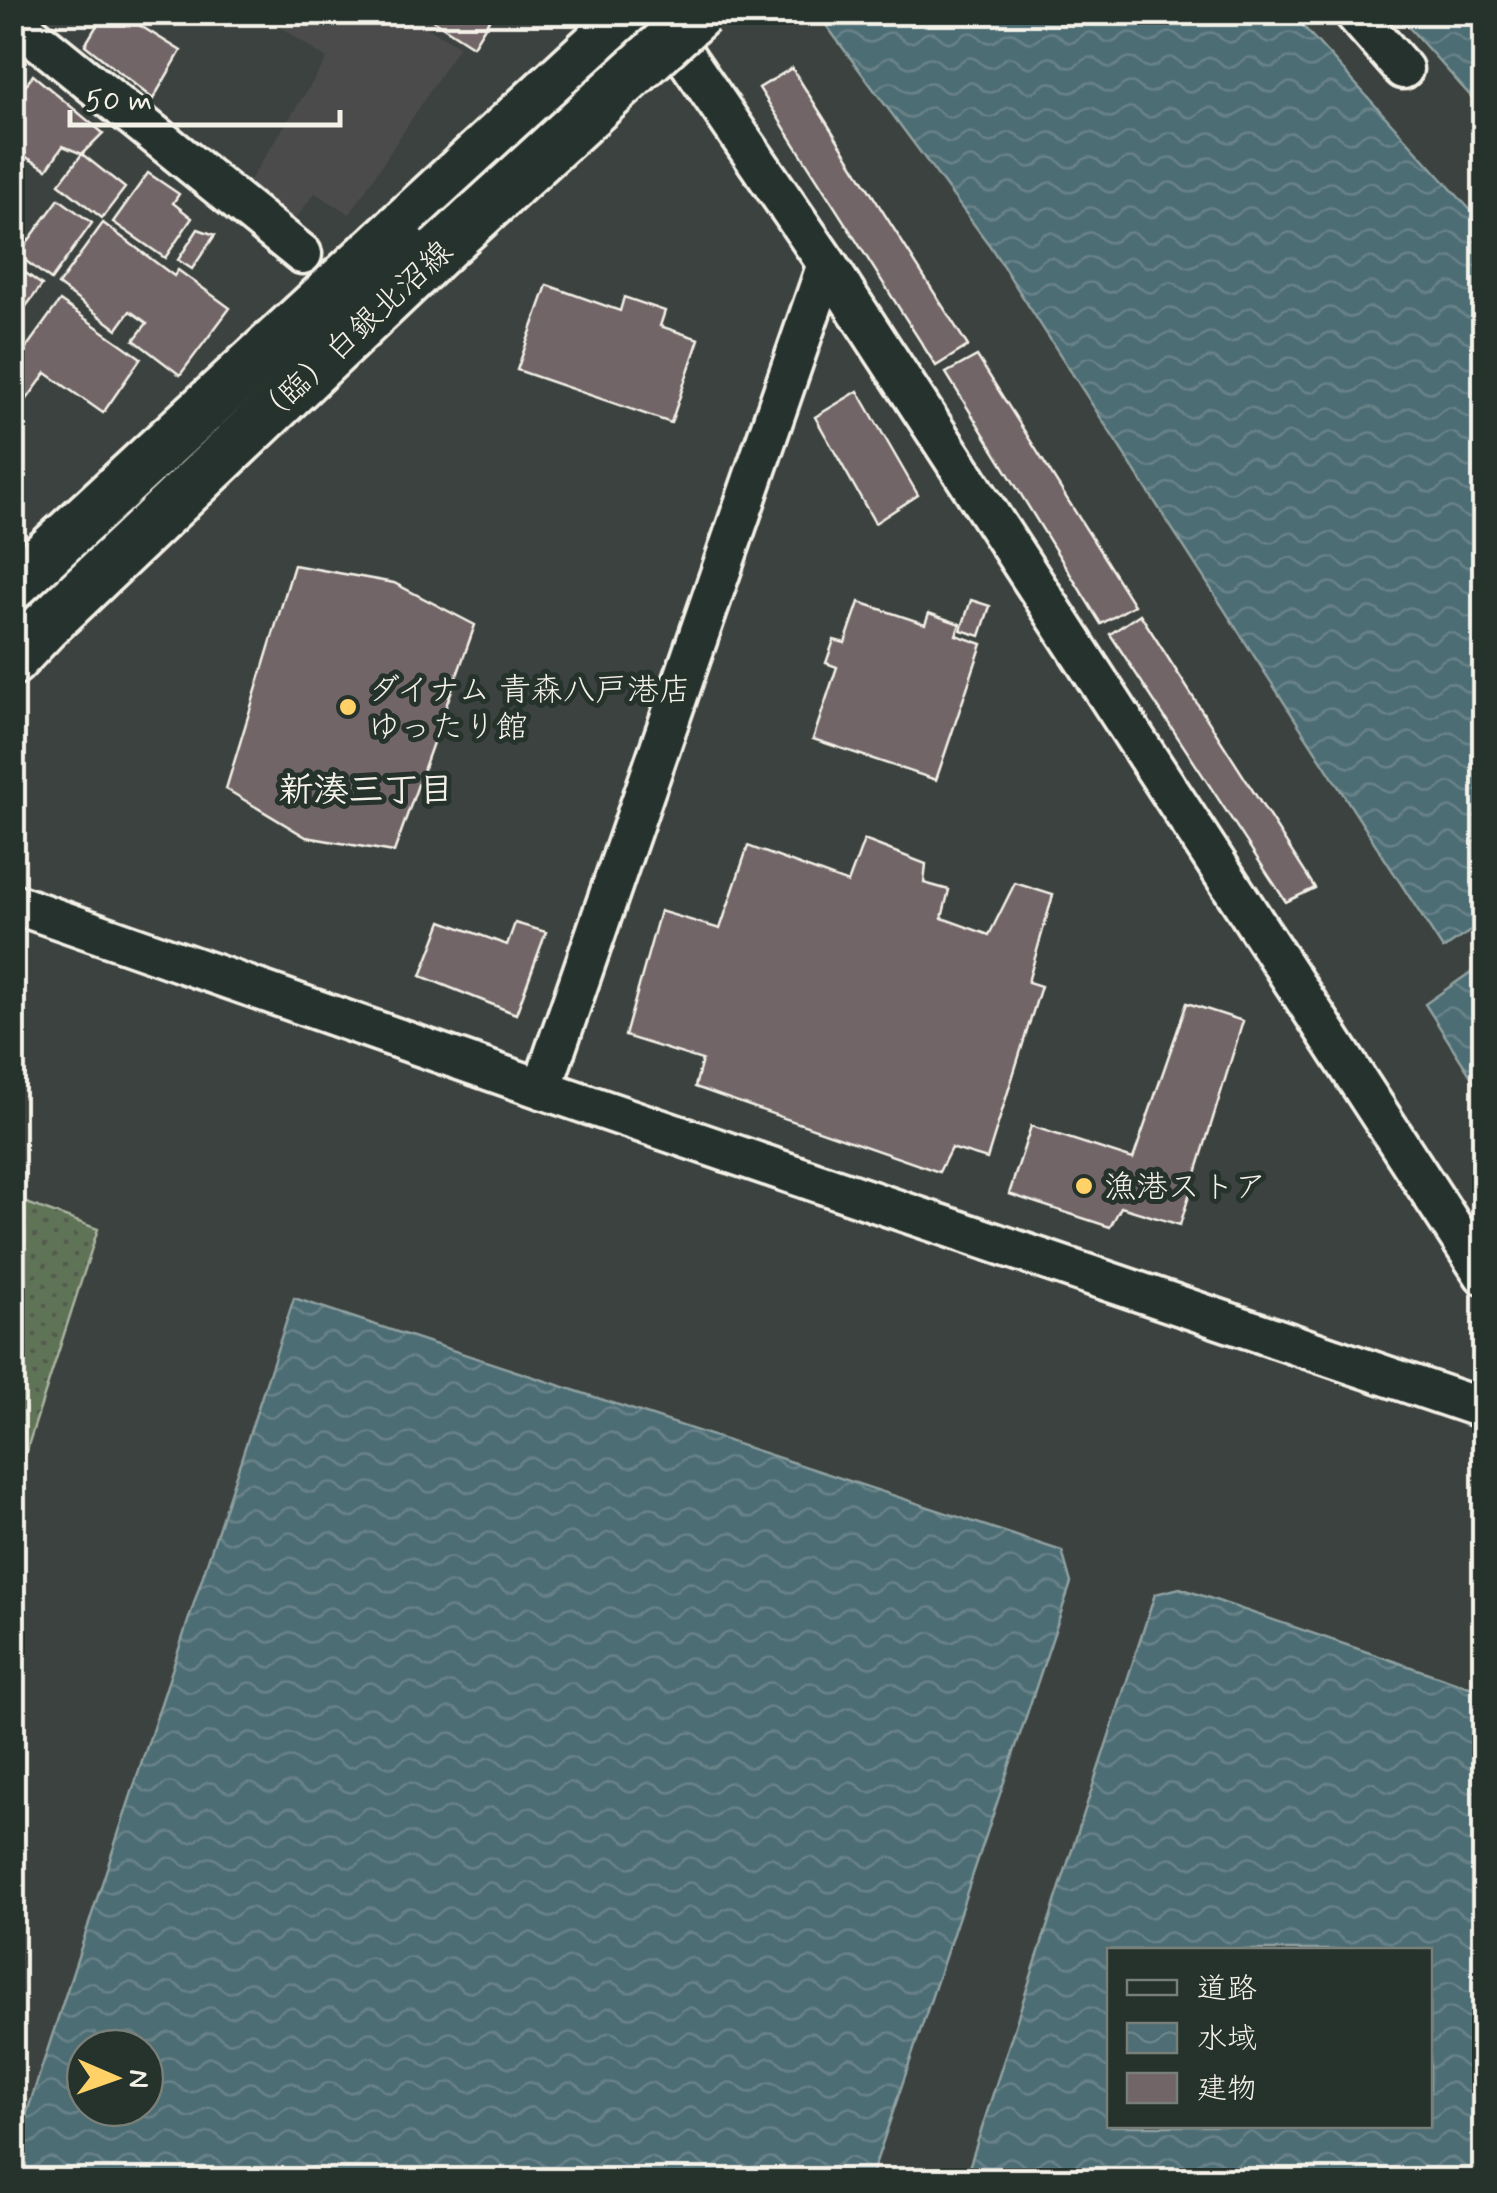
<svg xmlns="http://www.w3.org/2000/svg" width="1497" height="2193" viewBox="0 0 1497 2193" font-family="Mynerve,'Klee One',sans-serif">
<style>
.built{fill:#4c4c4b}
.grass{fill:url(#grass-dots);stroke:#a9b2a0;stroke-width:2.5}
.water{fill:url(#water-waves);stroke:#90a2a2;stroke-width:2.5;fill-rule:evenodd}
.building{fill:#716568;stroke:#f4f1e8;stroke-width:2.5}
.lines{fill:none;stroke-linecap:round;stroke-linejoin:round}
.minor-casing{stroke:#f4f1e8;stroke-width:45}
.tertiary-casing{stroke:#f4f1e8;stroke-width:55}
.minor{stroke:#26332d;stroke-width:38}
.tertiary{stroke:#26332d;stroke-width:48}
.tertiary-bridge-casing{stroke:#f4f1e8;stroke-width:55;stroke-linecap:butt}
.tertiary-bridge{stroke:#26332d;stroke-width:48}
.poi-dot{fill:#ffd166;stroke:#26332d;stroke-width:4}
.labels{text-anchor:middle;stroke-width:10;stroke-linejoin:round;paint-order:stroke}
.street-label{font-size:32px;fill:#f4f1e8;stroke:#26332d}
.poi-label{font-size:32px;fill:#f4f1e8;stroke:#26332d;text-anchor:start}
.neighbourhood-label{font-size:35px;font-weight:bold;fill:#f4f1e8;stroke:#26332d}
</style>
<defs>
<pattern id="grass-dots" width="8" height="8" patternUnits="userSpaceOnUse" patternTransform="scale(2.5)"><rect width="8" height="8" fill="#5e7357"/><path d="M2 2h.1M6 6h.1" fill="none" stroke="#525b4e" stroke-width="1.8" stroke-linecap="round"/></pattern>
<pattern id="water-waves" width="16" height="10" patternUnits="userSpaceOnUse" patternTransform="scale(2.5)"><rect width="16" height="10" fill="#4e6d74"/><path d="M0 5q4-4 8 0t8 0" fill="none" stroke="#688288"/></pattern>
</defs>
<rect width="100%" height="100%" fill="#3c423f"/>
<filter id="ink" filterUnits="userSpaceOnUse"><feTurbulence type="fractalNoise" baseFrequency=".01" numOctaves="2"/><feDisplacementMap in="SourceGraphic" scale="20" xChannelSelector="R" yChannelSelector="G"/><feConvolveMatrix kernelMatrix="1 2 1 2 8 2 1 2 1" color-interpolation-filters="sRGB"/></filter>
<g filter="url(#ink)">
<!-- built -->
<polygon class="built" points="284,13 401,13 459,46 350,214 315,193 292,223 245,188 327,59 277,24"/>
<!-- grass -->
<polygon class="grass" points="13,1198 98,1229 13,1492 12,1198"/>
<!-- water -->
<g class="water">
<polygon points="817,13 1291,13 1484,225 1484,922 1443,949 990,246"/>
<polygon points="1396,13 1484,13 1484,111"/>
<polygon points="1484,963 1484,1097 1425,1004"/>
<path d="M294,1298L1062,1551L1071,1583L870,2180H13V2155ZM145,2048V2108H85V2048Z"/>
<path d="M1180,1588L1484,1692V2180H965L1155,1594ZM1430,1950V2126H1110V1950Z"/>
</g>
<!-- building -->
<g class="building">
<polygon points="105,12 118,12 181,51 153,99 85,45"/>
<polygon points="420,12 494,12 473,46"/>
<polygon points="792,68 968,346 936,366 759,88"/>
<polygon points="33,75 103,133 82,154 63,146 47,169 12,149 12,105"/>
<polygon points="82,154 125,188 102,218 59,184"/>
<polygon points="148,173 179,194 173,203 192,218 165,258 113,222"/>
<polygon points="59,199 92,223 51,280 18,255"/>
<polygon points="103,223 174,276 178,270 230,308 180,375 134,340 147,323 130,311 117,329 58,285"/>
<polygon points="198,229 215,235 192,269 178,260"/>
<polygon points="12,263 42,285 12,325"/>
<polygon points="547,285 620,311 624,297 665,311 660,326 699,339 671,423 517,370"/>
<polygon points="60,301 141,358 103,413 46,373 12,420 12,364 22,351 23,352"/>
<polygon points="977,356 1134,605 1101,624 946,373"/>
<polygon points="858,391 918,495 875,523 815,417"/>
<polygon points="294,565 394,583 475,625 394,852 306,837 226,789"/>
<polygon points="971,600 990,606 980,636 961,630"/>
<polygon points="859,602 925,624 929,613 960,624 956,635 982,644 936,780 813,739 837,667 826,663 834,640 845,643"/>
<polygon points="1140,614 1315,888 1286,902 1110,634"/>
<polygon points="864,840 926,864 924,883 949,890 942,918 989,935 1015,883 1053,895 1028,982 1041,986 987,1159 951,1148 939,1172 695,1087 702,1060 625,1036 660,911 720,929 748,846 848,883"/>
<polygon points="442,921 507,945 515,923 546,932 516,1014 421,976"/>
<polygon points="1187,1003 1243,1021 1180,1225 1121,1207 1110,1227 1009,1194 1031,1126 1133,1159"/>
</g>
<g class="lines">
<defs>
<g id="minor">
<polyline points="655,12 827,264 1484,1275"/>
<polyline points="1353,12 1403,69"/>
<polyline points="12,19 302,254"/>
<polyline points="12,903 542,1089 1484,1409"/>
<polyline points="542,1089 827,264"/>
</g>
<g id="tertiary">
<polyline points="12,586 632,12"/>
<polyline points="12,661 45,626 439,251"/>
</g>
</defs>
<!-- minor casing -->
<use href="#minor" class="minor-casing"/>
<!-- tertiary casing -->
<use href="#tertiary" class="tertiary-casing"/>
<!-- minor -->
<use href="#minor" class="minor"/>
<!-- tertiary -->
<use href="#tertiary" class="tertiary"/>
<defs>
<polyline id="tertiary-bridge" points="439,251 700,12"/>
</defs>
<!-- tertiary-bridge casing -->
<use href="#tertiary-bridge" class="tertiary-bridge-casing"/>
<!-- tertiary-bridge -->
<use href="#tertiary-bridge" class="tertiary-bridge"/>
</g>
</g>
<!-- markers -->
<g class="poi-dot">
<circle cx="348" cy="707" r="10"/>
<circle cx="1084" cy="1186" r="10"/>
</g>
<g class="labels">
<!-- street labels -->
<g class="street-label">
<text transform="translate(353 333) rotate(-43)" y="11">（臨）白銀北沼線</text>
</g>
<!-- poi labels -->
<g class="poi-label">
<text x="368" y="700">ダイナム 青森八戸港店<tspan x="368" dy="37">ゆったり館</tspan></text>
<text x="1104" y="1197">漁港ストア</text>
</g>
<!-- neighbourhood labels -->
<g class="neighbourhood-label">
<text x="366" y="801">新湊三丁目</text>
</g>
</g>
<!-- margin -->
<rect width="1497" height="2193" fill="none" stroke="#26332d" stroke-width="50"/>
<rect x="25" y="25" width="1447" height="2143" fill="none" stroke="#f4f1e8" stroke-width="4" filter="url(#ink)"/>
<!-- legend -->
<rect x="1107" y="1948" width="325" height="180" fill="#26332d" stroke="#787f78" stroke-width="2.5"/>
<rect x="1127" y="1980" width="50" height="15" fill="#26332d" stroke="#787f78" stroke-width="2.5"/>
<text x="1197" y="1998" font-size="30" fill="#f4f1e8">道路</text>
<rect x="1127" y="2023" width="50" height="30" fill="url(#water-waves)" stroke="#787f78" stroke-width="2.5"/>
<text x="1197" y="2048" font-size="30" fill="#f4f1e8">水域</text>
<rect x="1127" y="2073" width="50" height="30" fill="#716568" stroke="#787f78" stroke-width="2.5"/>
<text x="1197" y="2098" font-size="30" fill="#f4f1e8">建物</text>
<!-- north arrow -->
<g transform="translate(115 2078) rotate(92)"><circle r="48" fill="#26332d" stroke="#787f78" stroke-width="2.5"/>
<path d="M0-8L18 38L0 25L-18 38Z" fill="#ffd166"/>
<text y="-15" font-size="28" font-weight="bold" text-anchor="middle" fill="#f4f1e8">N</text>
</g>
<!-- scale -->
<path d="M70 110v15h270v-15" fill="none" stroke="#f4f1e8" stroke-width="5"/>
<text x="85" y="110" font-size="30" fill="#f4f1e8" stroke="#26332d" stroke-width="8" paint-order="stroke">50 m</text>
</svg>
